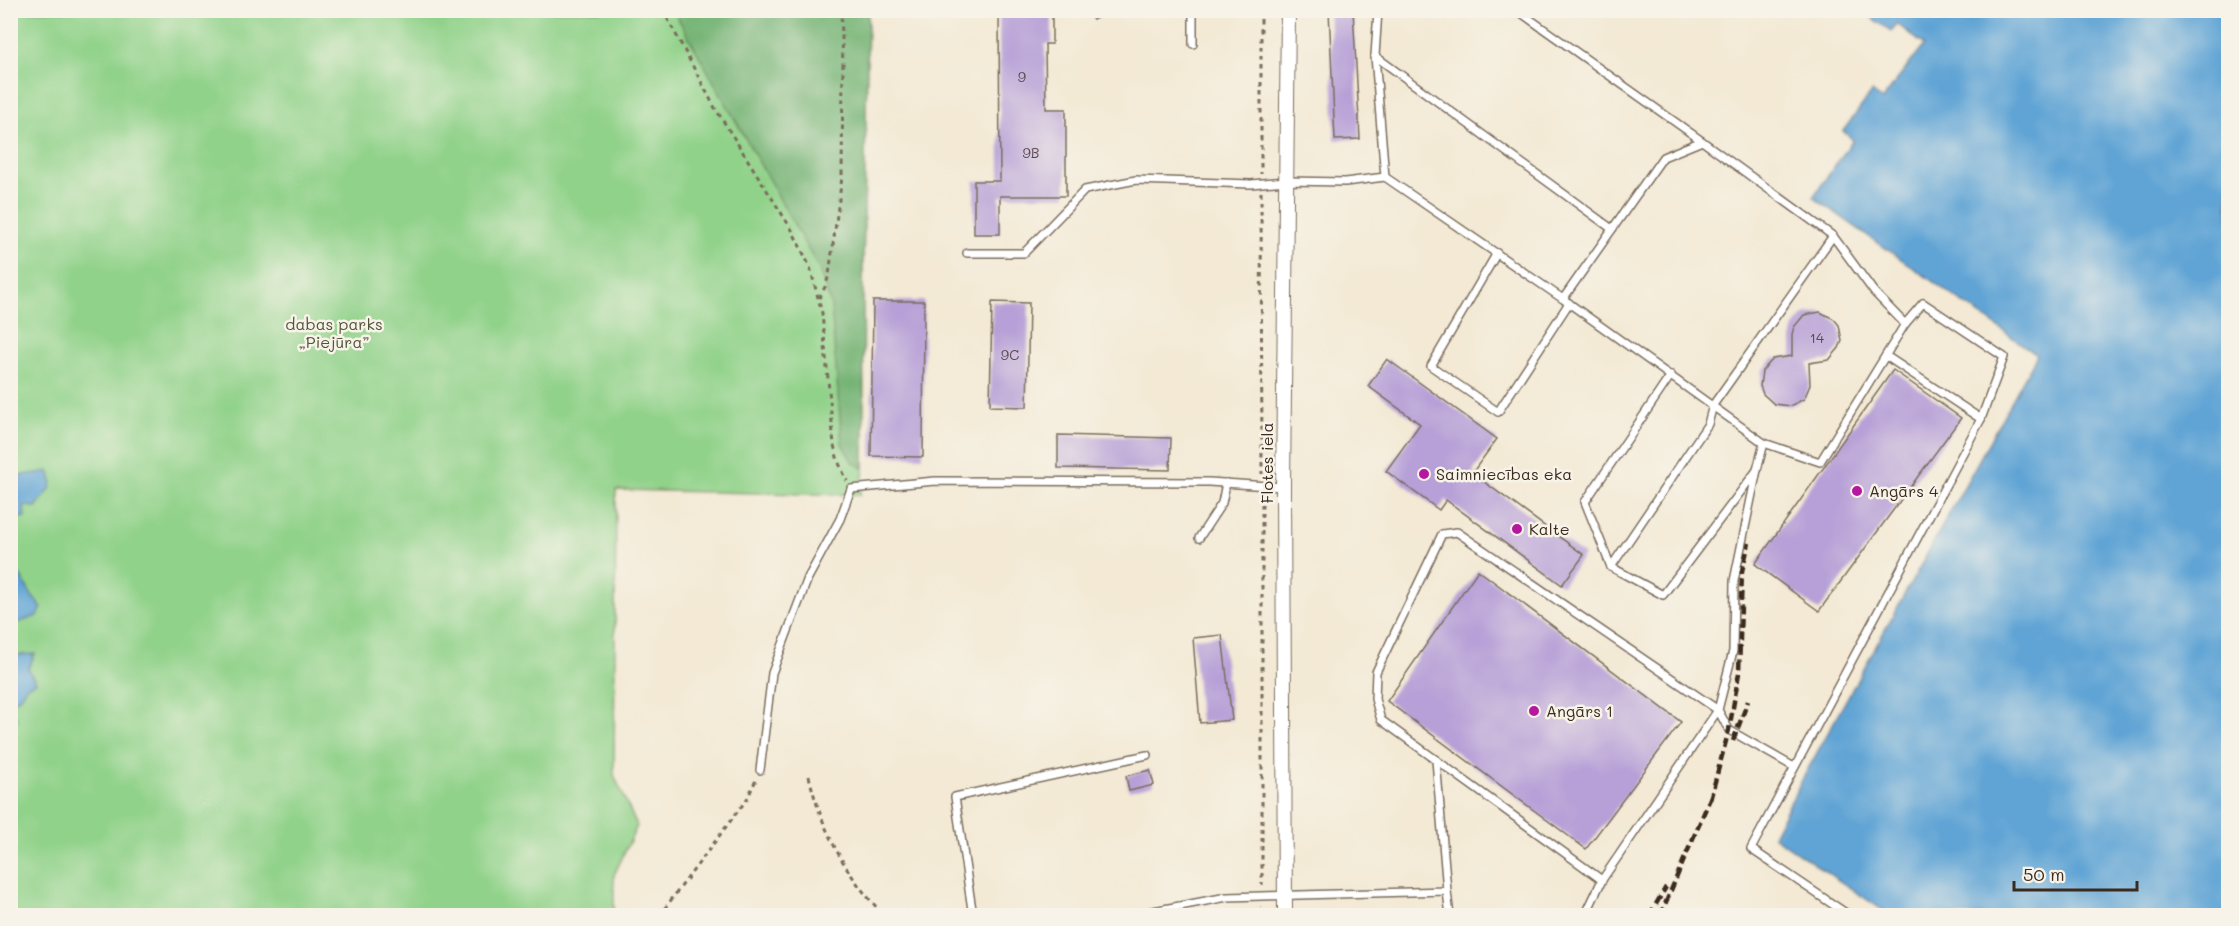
<svg xmlns="http://www.w3.org/2000/svg" width="2239" height="926" viewBox="0 0 2239 926" font-family="Mali,sans-serif">
<style>
.green{fill:#90d289;stroke:#667e54;stroke-width:1.5}
.forest{fill:#74b475;stroke:#586f4a;stroke-width:1.5}
.water{fill:#60a4d5;stroke:#4e677a;stroke-width:1.5}
.building{fill:#b7a0d7}
.lines{fill:none;stroke-linecap:round;stroke-linejoin:round}
.service-casing{stroke:#7b6d5e;stroke-width:10}
.minor-casing{stroke:#7b6d5e;stroke-width:16}
.path{stroke:#7b6d5e;stroke-width:3;stroke-dasharray:4.5 4.5;stroke-linecap:butt}
.service{stroke:#fff;stroke-width:7}
.minor{stroke:#fff;stroke-width:14}
.rail{stroke:#3b2a1e;stroke-width:4.5;stroke-dasharray:9 4.5;stroke-linecap:butt}
.poi-dot{fill:#b5179e;stroke:#f7f3e8;stroke-width:2}
.labels{text-anchor:middle;stroke-width:5;stroke-linejoin:round;paint-order:stroke}
.number-label{font-size:14px;fill:#5a484c}
.park-label{font-size:16px;fill:#505439;stroke:#f7f3e8}
.street-label{font-size:16px;fill:#3b2a1e;stroke:#f7f3e8}
.poi-label{font-size:16px;fill:#3b2a1e;stroke:#f7f3e8;text-anchor:start}
</style>
<rect width="100%" height="100%" fill="#f7f3e8"/>
<filter id="ink" filterUnits="userSpaceOnUse"><feTurbulence type="fractalNoise" baseFrequency=".0167" numOctaves="2"/><feDisplacementMap in="SourceGraphic" scale="12" xChannelSelector="R" yChannelSelector="G"/><feConvolveMatrix kernelMatrix="1 2 1 2 8 2 1 2 1" color-interpolation-filters="sRGB"/></filter>
<filter id="wash" filterUnits="userSpaceOnUse"><feTurbulence type="fractalNoise" baseFrequency=".008" numOctaves="4" result="noise"/><feDisplacementMap in="SourceGraphic" scale="24" xChannelSelector="R" yChannelSelector="G"/><feGaussianBlur stdDeviation="1.35" result="paint"/><feColorMatrix in="noise" values="0 0 0 0 0 0 0 0 0 0 0 0 0 0 0 0 0 1.4 0 .05"/><feComposite in="paint" operator="in"/></filter>
<g filter="url(#wash)">
<rect width="100%" height="100%" fill="#f3e9d4"/>
<!-- green -->
<polygon class="green" points="10,11 868,11 863,268 864,469 860,495 616,490 614,775 637,826 614,875 614,915 11,915"/>
<!-- forest -->
<polygon class="forest" points="674,11 868,11 863,268 864,469 852,461 842,444 831,305 819,269"/>
<!-- water -->
<g class="water">
<polygon points="1870,11 2228,11 2228,915 1890,915 1773,836 1804,776 2037,355 1813,197 1853,140 1843,131 1872,92 1882,100 1924,45 1897,24 1891,31 1873,19"/>
<path d="M49,471C57,490 46,492 36,507L24,506L25,517L11,519V477Z"/>
<polygon points="11,570 18,572 32,596 42,608 37,616 15,624 12,655 35,654 28,669 36,682 27,686 18,699 14,699 11,709 17,720 11,727"/>
</g>
<g id="blocks">
<!-- building -->
<g class="building">
<polygon points="999,10 1052,10 1052,44 1045,44 1046,109 1066,109 1066,196 1000,196 1000,234 974,234 974,181 1000,181"/>
<polygon points="1329,10 1353,10 1360,139 1335,140"/>
<polygon points="873,301 924,301 923,457 871,456"/>
<polygon points="992,302 1029,303 1027,407 990,406"/>
<polygon points="1820,312 1834,319 1839,325 1842,341 1839,348 1829,360 1809,363 1810,385 1804,399 1790,406 1774,404 1763,394 1760,386 1762,371 1773,359 1792,356 1792,334 1794,327 1804,315"/>
<polygon points="1387,359 1497,439 1472,473 1584,555 1562,585 1446,500 1439,510 1386,471 1420,424 1368,386"/>
<polygon points="1893,370 1961,418 1819,611 1755,564"/>
<polygon points="1058,435 1171,438 1170,470 1058,468"/>
<polygon points="1478,570 1681,722 1586,849 1387,701"/>
<polygon points="1222,635 1232,720 1200,723 1193,638"/>
<polygon points="1150,770 1154,785 1129,791 1126,776"/>
</g>
</g>
</g>
<g filter="url(#ink)">
<use href="#blocks" fill-opacity="0" stroke="#7b6d5e" stroke-width="1.5"/>
<g class="lines">
<defs>
<g id="service">
<polyline points="1193,10 1193,44"/>
<polyline points="1378,10 1375,56 1385,177"/>
<polyline points="1517,10 1702,141"/>
<polyline points="1094,15 1094,10"/>
<polyline points="1375,56 1612,229"/>
<polyline points="967,253 1024,253 1085,190 1136,180 1251,184 1286,181 1345,182 1385,177 1563,299 1663,157 1702,141 1833,236 1874,292 1905,324 1820,462 1764,443 1563,299"/>
<polyline points="1497,253 1431,366 1498,412 1569,303"/>
<polyline points="1886,356 1981,419 2004,357 1923,303 1905,324"/>
<polyline points="1671,375 1585,502 1611,567 1663,595 1757,470 1764,443"/>
<polyline points="1757,470 1734,581 1733,651 1718,710 1602,880 1381,720 1375,699 1376,672 1442,534 1457,532 1718,710 1729,730 1794,767"/>
<polyline points="1199,538 1222,503 1226,483"/>
<polyline points="1611,567 1708,424 1713,405 1833,236"/>
<polyline points="1436,760 1447,891"/>
<polyline points="760,770 772,673 808,578 840,519 851,489 935,481 1209,482 1283,487"/>
<polyline points="973,916 955,797 1147,755"/>
<polyline points="1127,916 1227,897 1447,891 1450,916"/>
<polyline points="1585,916 1602,880"/>
<polyline points="1850,916 1751,849 1981,419"/>
</g>
<polyline id="minor" points="1285,916 1283,487 1288,10"/>
</defs>
<!-- service casing -->
<use href="#service" class="service-casing"/>
<!-- minor casing -->
<use href="#minor" class="minor-casing"/>
<!-- path -->
<g class="path">
<polyline points="663,10 715,108 792,230 810,267 822,313 834,445 838,461 847,481"/>
<polyline points="1261,10 1261,174"/>
<polyline points="1261,192 1262,474"/>
<polyline points="819,298 825,287 829,275 842,177 843,66 841,10"/>
<polyline points="1262,495 1262,885"/>
<path d="M809,776C821,829 847,878 885,916"/>
<polyline points="659,916 747,799 756,780"/>
<polyline points="1262,916 1262,906"/>
</g>
<!-- service -->
<use href="#service" class="service"/>
<!-- minor -->
<use href="#minor" class="minor"/>
<!-- rail -->
<g class="rail">
<polyline points="1733,741 1748,701"/>
<polyline points="1710,800 1729,730 1739,673 1742,571 1749,543"/>
<polyline points="1649,916 1666,887"/>
<polyline points="1660,916 1712,794"/>
</g>
</g>
</g>
<!-- markers -->
<g class="poi-dot">
<circle cx="1424" cy="474" r="6"/>
<circle cx="1857" cy="491" r="6"/>
<circle cx="1517" cy="529" r="6"/>
<circle cx="1534" cy="711" r="6"/>
</g>
<g class="labels">
<!-- number labels -->
<g class="number-label">
<text x="1022" y="82">9</text>
<text x="1031" y="158">9B</text>
<text x="1817" y="343">14</text>
<text x="1010" y="360">9C</text>
</g>
<!-- park labels -->
<g class="park-label">
<text x="334" y="330">dabas parks<tspan x="334" dy="18">„Piejūra”</tspan></text>
</g>
<!-- street labels -->
<g class="street-label">
<text transform="translate(1267 463) rotate(-90)" y="6">Flotes iela</text>
</g>
<!-- poi labels -->
<g class="poi-label">
<text x="1436" y="480">Saimniecības eka</text>
<text x="1869" y="497">Angārs 4</text>
<text x="1529" y="535">Kalte</text>
<text x="1546" y="717">Angārs 1</text>
</g>
</g>
<!-- margin -->
<rect width="2239" height="926" fill="none" stroke="#f7f3e8" stroke-width="36"/>
<!-- scale -->
<path d="M2014 881v9h123v-9" fill="none" stroke="#3b2a1e" stroke-width="3"/>
<text x="2023" y="881" font-size="18" fill="#3b2a1e" stroke="#f7f3e8" stroke-width="4.5" paint-order="stroke">50 m</text>
</svg>
